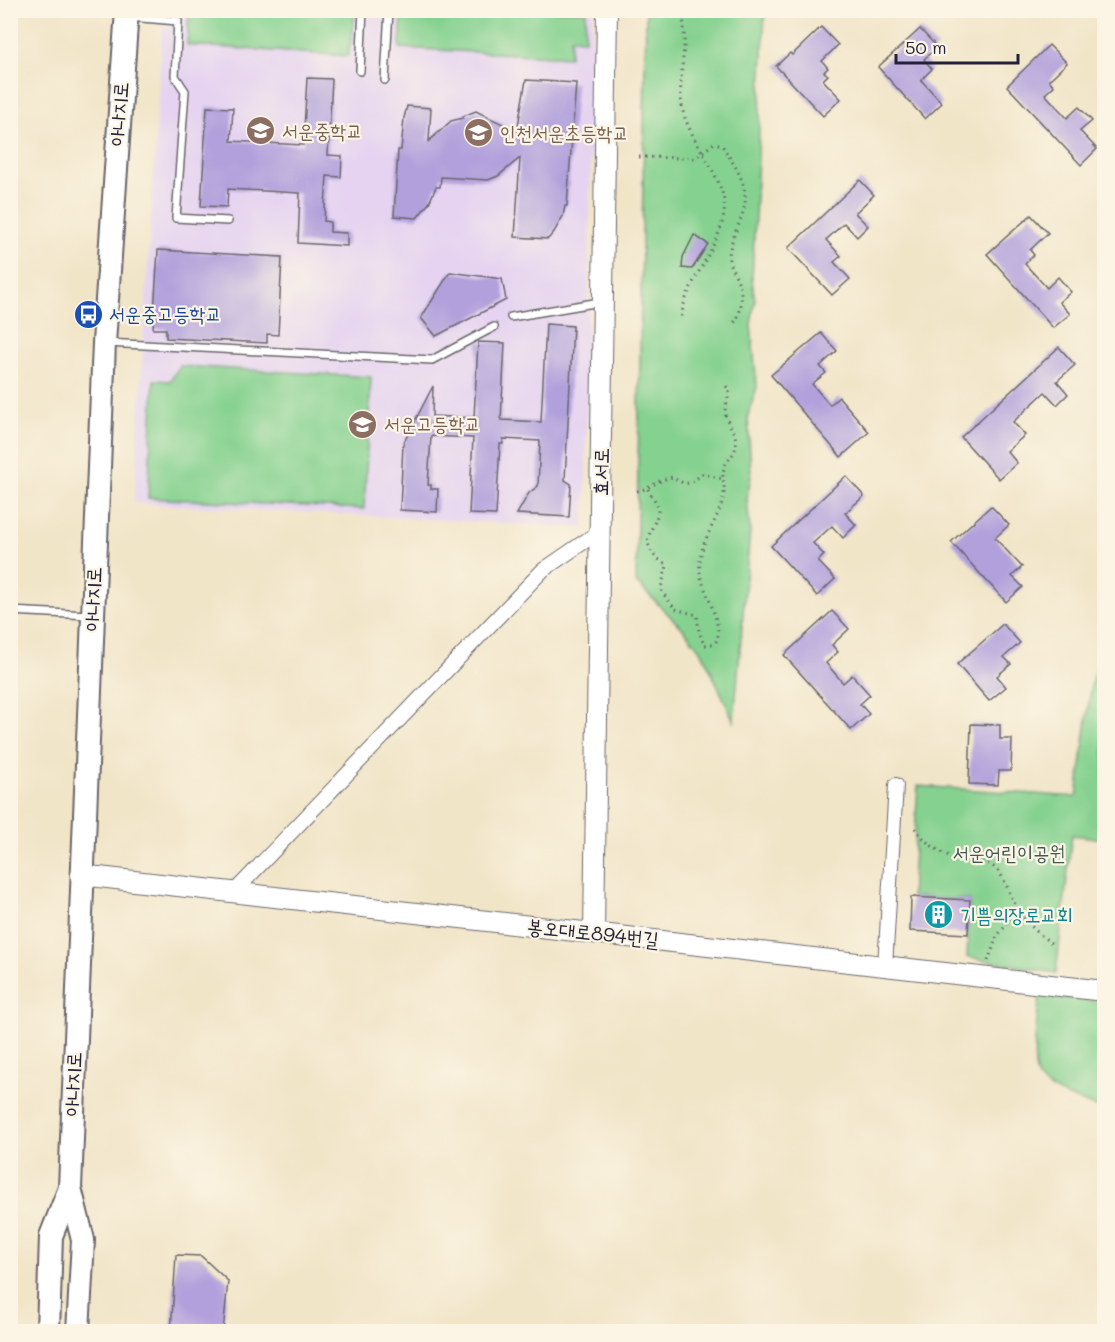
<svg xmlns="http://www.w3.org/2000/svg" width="1115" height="1342" viewBox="0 0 1115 1342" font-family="Mali,'Poor Story',sans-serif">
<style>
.built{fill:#e5d3f1}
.green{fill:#85d18f;stroke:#547a65;stroke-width:1.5}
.building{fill:#b1a0dc}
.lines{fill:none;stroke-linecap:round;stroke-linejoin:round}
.lane-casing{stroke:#6a666c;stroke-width:10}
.street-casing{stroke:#6a666c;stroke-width:16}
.secondary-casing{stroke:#6a666c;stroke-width:22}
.primary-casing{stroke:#6a666c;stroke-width:26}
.path{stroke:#6a666c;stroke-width:3;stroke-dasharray:1.5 4.5;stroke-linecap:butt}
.lane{stroke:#fff;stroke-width:7}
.street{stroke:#fff;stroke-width:14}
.secondary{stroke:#fff;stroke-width:20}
.primary{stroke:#fff;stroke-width:22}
.labels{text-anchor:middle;stroke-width:4.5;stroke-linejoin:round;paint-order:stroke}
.street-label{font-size:20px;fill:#22223b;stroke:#fcf5e5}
.education-label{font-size:20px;fill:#785e54;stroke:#fcf5e5;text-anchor:start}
.transit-label{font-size:20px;fill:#164399;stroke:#fcf5e5;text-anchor:start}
.park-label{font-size:20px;fill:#405754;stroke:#fcf5e5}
.culture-label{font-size:20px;fill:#0d838f;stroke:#fcf5e5;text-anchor:start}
</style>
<rect width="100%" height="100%" fill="#fcf5e5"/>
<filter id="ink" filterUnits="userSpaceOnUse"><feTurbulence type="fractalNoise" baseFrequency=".0167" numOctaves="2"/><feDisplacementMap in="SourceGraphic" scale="12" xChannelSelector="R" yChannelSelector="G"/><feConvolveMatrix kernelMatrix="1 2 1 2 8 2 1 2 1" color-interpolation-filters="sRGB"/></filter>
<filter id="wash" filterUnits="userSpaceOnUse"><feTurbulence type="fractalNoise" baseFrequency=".008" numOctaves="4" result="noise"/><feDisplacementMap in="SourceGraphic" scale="24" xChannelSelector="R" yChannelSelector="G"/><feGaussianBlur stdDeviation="1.35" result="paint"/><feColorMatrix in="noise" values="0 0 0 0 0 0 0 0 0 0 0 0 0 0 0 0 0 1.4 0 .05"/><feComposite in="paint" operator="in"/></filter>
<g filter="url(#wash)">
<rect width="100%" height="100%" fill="#f1e5c8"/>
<!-- built -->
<polygon class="built" points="163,11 593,11 585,528 134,503"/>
<!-- green -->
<g class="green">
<polygon points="189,11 355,11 353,31 348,56 187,45"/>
<polygon points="402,11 586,11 585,39 571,38 570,57 400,48"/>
<polygon points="646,11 765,11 752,280 755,300 751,325 757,387 748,415 751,476 747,498 750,531 734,721 702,652 684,630 636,582"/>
<polygon points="180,366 371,377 364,509 148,498 154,380 170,381"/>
<polygon points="1104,653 1104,839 1072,835 1056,973 967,957 970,900 911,897 918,786 1077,797 1092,679"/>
<path d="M1040,995L1104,1002V1110C1089,1104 1046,1092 1038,1078C1030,1064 1038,1013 1040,995Z"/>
</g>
<g id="blocks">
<!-- building -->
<g class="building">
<polygon points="821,27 838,45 822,61 828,68 824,72 828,75 823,80 841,99 823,116 776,66 790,53 792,55"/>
<polygon points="920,29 937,47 924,59 932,69 921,80 942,103 925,119 878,67"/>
<polygon points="1049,45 1067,63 1049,80 1054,86 1045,94 1067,118 1079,107 1092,121 1080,131 1097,149 1081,165 1007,86"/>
<polygon points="307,78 332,79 328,155 342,156 341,177 327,176 324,221 330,222 330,232 347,233 347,246 298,243 300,193 228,189 227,207 201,206 207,107 233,108 231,141 303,145"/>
<polygon points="526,80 576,83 567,206 565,206 563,216 554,232 548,239 515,237 520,158 498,176 488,180 441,177 440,187 436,187 429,203 417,218 394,216 398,150 401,150 404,118 407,106 431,108 429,141 451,121 463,118 463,116 476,111 517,131"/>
<polygon points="860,180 874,195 855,213 868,226 857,237 844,223 826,240 841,256 834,262 850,279 832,295 788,248"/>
<polygon points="1031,215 1048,233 1030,250 1034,255 1025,264 1047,288 1058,277 1071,292 1059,302 1070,314 1053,328 987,254"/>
<polygon points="694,235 708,244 692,269 682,268 683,257"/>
<polygon points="158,250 282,257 278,335 267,334 267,343 166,338 166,329 153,329"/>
<polygon points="450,272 502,279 506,300 436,336 421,318"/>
<polygon points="546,324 573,326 565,480 571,484 569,517 517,514 529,493 538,486 540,441 503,439 503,444 500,444 496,515 469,514 473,438 431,436 428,485 431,485 431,489 438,489 437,512 400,510 403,444 433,386 432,416 474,418 478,342 505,343 501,420 541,422"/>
<polygon points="821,333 837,351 820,366 826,373 812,384 830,405 839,397 869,432 841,457 771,375"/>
<polygon points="1059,347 1075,365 1057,381 1068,394 1057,405 1045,392 1013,422 1025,435 1007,451 1017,463 999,479 961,437"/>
<polygon points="846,476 864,496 845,513 856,525 843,538 832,526 813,543 824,555 818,561 835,579 817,596 771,546"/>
<polygon points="991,506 1009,525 995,538 1022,567 1012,576 1023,587 1006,602 951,542"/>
<polygon points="832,611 849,629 832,645 838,652 826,663 843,683 852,675 870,695 860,704 869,714 851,730 784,655"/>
<polygon points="1003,624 1020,643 1004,657 1011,664 997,676 1006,687 989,701 957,664"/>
<polygon points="971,724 1000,725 1000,739 1012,739 1011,771 999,771 998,785 969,784"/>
<polygon points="911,897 970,900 968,934 910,931"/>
<polygon points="176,1255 201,1256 228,1281 223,1332 171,1332"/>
</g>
</g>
</g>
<g filter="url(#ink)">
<use href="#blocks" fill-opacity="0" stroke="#6a666c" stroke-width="1.5"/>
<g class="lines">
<defs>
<g id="lane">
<polyline points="129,17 178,21 175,76 185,91 176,218 228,221"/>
<polyline points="360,71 363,10"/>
<polyline points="385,80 389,10"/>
<polyline points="511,317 600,302"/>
<polyline points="106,343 432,360 494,327"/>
<polyline points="10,611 89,615"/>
</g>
<g id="street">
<polyline points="234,892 543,570 600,531"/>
<polyline points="885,966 896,785"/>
</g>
<g id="secondary">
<polyline points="81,875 1104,991"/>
<polyline points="594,933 607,10"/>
</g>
<g id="primary">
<polyline points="48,1332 51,1236 70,1188"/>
<polyline points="78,1332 83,1240 70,1188 104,343 127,10"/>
</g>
</defs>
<!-- lane casing -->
<use href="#lane" class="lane-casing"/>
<!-- street casing -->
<use href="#street" class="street-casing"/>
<!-- secondary casing -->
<use href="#secondary" class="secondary-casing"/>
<!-- primary casing -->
<use href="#primary" class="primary-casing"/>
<!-- path -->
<g class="path">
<path d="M681,10C691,45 674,81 684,115C694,147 729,183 724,214C718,252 685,281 681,319"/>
<path d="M639,157L695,158L714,143L722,145C732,162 743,175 745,195C747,217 729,236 729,258C729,267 734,271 737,279C743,292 743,312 734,323"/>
<path d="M648,489C650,496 658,501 658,509C658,525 640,537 653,554C656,559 663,561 667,566L661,588L662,592L675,609L697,615L699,631L704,645H713C729,633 702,590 700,572C696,536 731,511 723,479"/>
<path d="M637,491C650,489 659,479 673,477C686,487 690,484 702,474L723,479C722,459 734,460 736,445C737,432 727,425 725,413C725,405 729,398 729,390L724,383"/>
<path d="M915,828C927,845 944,857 965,860C975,862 988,861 996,869C1005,878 1008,891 1014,902C1022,919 1036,932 1051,943"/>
<polyline points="988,961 997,936 1019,910"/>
</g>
<!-- lane -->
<use href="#lane" class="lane"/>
<!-- street -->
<use href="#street" class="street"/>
<!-- secondary -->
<use href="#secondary" class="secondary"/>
<!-- primary -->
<use href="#primary" class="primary"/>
</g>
</g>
<!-- icons -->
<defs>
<symbol id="school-disc" viewBox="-11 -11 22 22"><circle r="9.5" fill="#8d6e63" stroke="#fcf5e5"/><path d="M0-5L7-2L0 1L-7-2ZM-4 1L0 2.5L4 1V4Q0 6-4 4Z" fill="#fff"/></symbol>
<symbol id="bus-disc" viewBox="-11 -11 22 22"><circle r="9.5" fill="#1a4fb4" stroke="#fcf5e5"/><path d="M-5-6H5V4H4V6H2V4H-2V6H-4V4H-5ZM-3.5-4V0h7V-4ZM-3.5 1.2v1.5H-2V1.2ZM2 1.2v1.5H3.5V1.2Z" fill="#fff"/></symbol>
<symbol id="building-disc" viewBox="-11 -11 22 22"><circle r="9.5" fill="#0f9aa8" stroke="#fcf5e5"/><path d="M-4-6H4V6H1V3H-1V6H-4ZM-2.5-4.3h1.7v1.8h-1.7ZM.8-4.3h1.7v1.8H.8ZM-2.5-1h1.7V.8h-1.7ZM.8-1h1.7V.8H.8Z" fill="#fff"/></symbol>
</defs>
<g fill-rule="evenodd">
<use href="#school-disc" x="244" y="114" width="33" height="33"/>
<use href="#school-disc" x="462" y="116" width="33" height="33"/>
<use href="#bus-disc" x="72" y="298" width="33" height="33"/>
<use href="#school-disc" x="346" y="408" width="33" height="33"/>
<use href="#building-disc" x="922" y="898" width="33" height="33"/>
</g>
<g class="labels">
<!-- street labels -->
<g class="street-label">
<text transform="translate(119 114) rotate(-86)" y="7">아나지로</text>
<text transform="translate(601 472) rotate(-89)" y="7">효서로</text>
<text transform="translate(93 599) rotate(-88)" y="7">아나지로</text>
<text transform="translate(593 933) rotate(6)" y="7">봉오대로894번길</text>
<text transform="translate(73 1084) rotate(-88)" y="7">아나지로</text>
</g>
<!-- education labels -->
<g class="education-label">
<text x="282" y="138">서운중학교</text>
<text x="500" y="140">인천서운초등학교</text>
<text x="384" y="431">서운고등학교</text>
</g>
<!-- transit labels -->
<g class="transit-label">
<text x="109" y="321">서운중고등학교</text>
</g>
<!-- park labels -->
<g class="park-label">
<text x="1009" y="860">서운어린이공원</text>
</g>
<!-- culture labels -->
<g class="culture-label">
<text x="960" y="922">기쁨의장로교회</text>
</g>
</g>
<!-- margin -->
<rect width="1115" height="1342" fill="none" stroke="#fcf5e5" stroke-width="36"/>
<!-- scale -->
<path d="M896 54v9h122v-9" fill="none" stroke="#22223b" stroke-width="3"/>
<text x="905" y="54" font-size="18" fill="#22223b" stroke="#fcf5e5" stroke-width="4.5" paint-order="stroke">50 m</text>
</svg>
